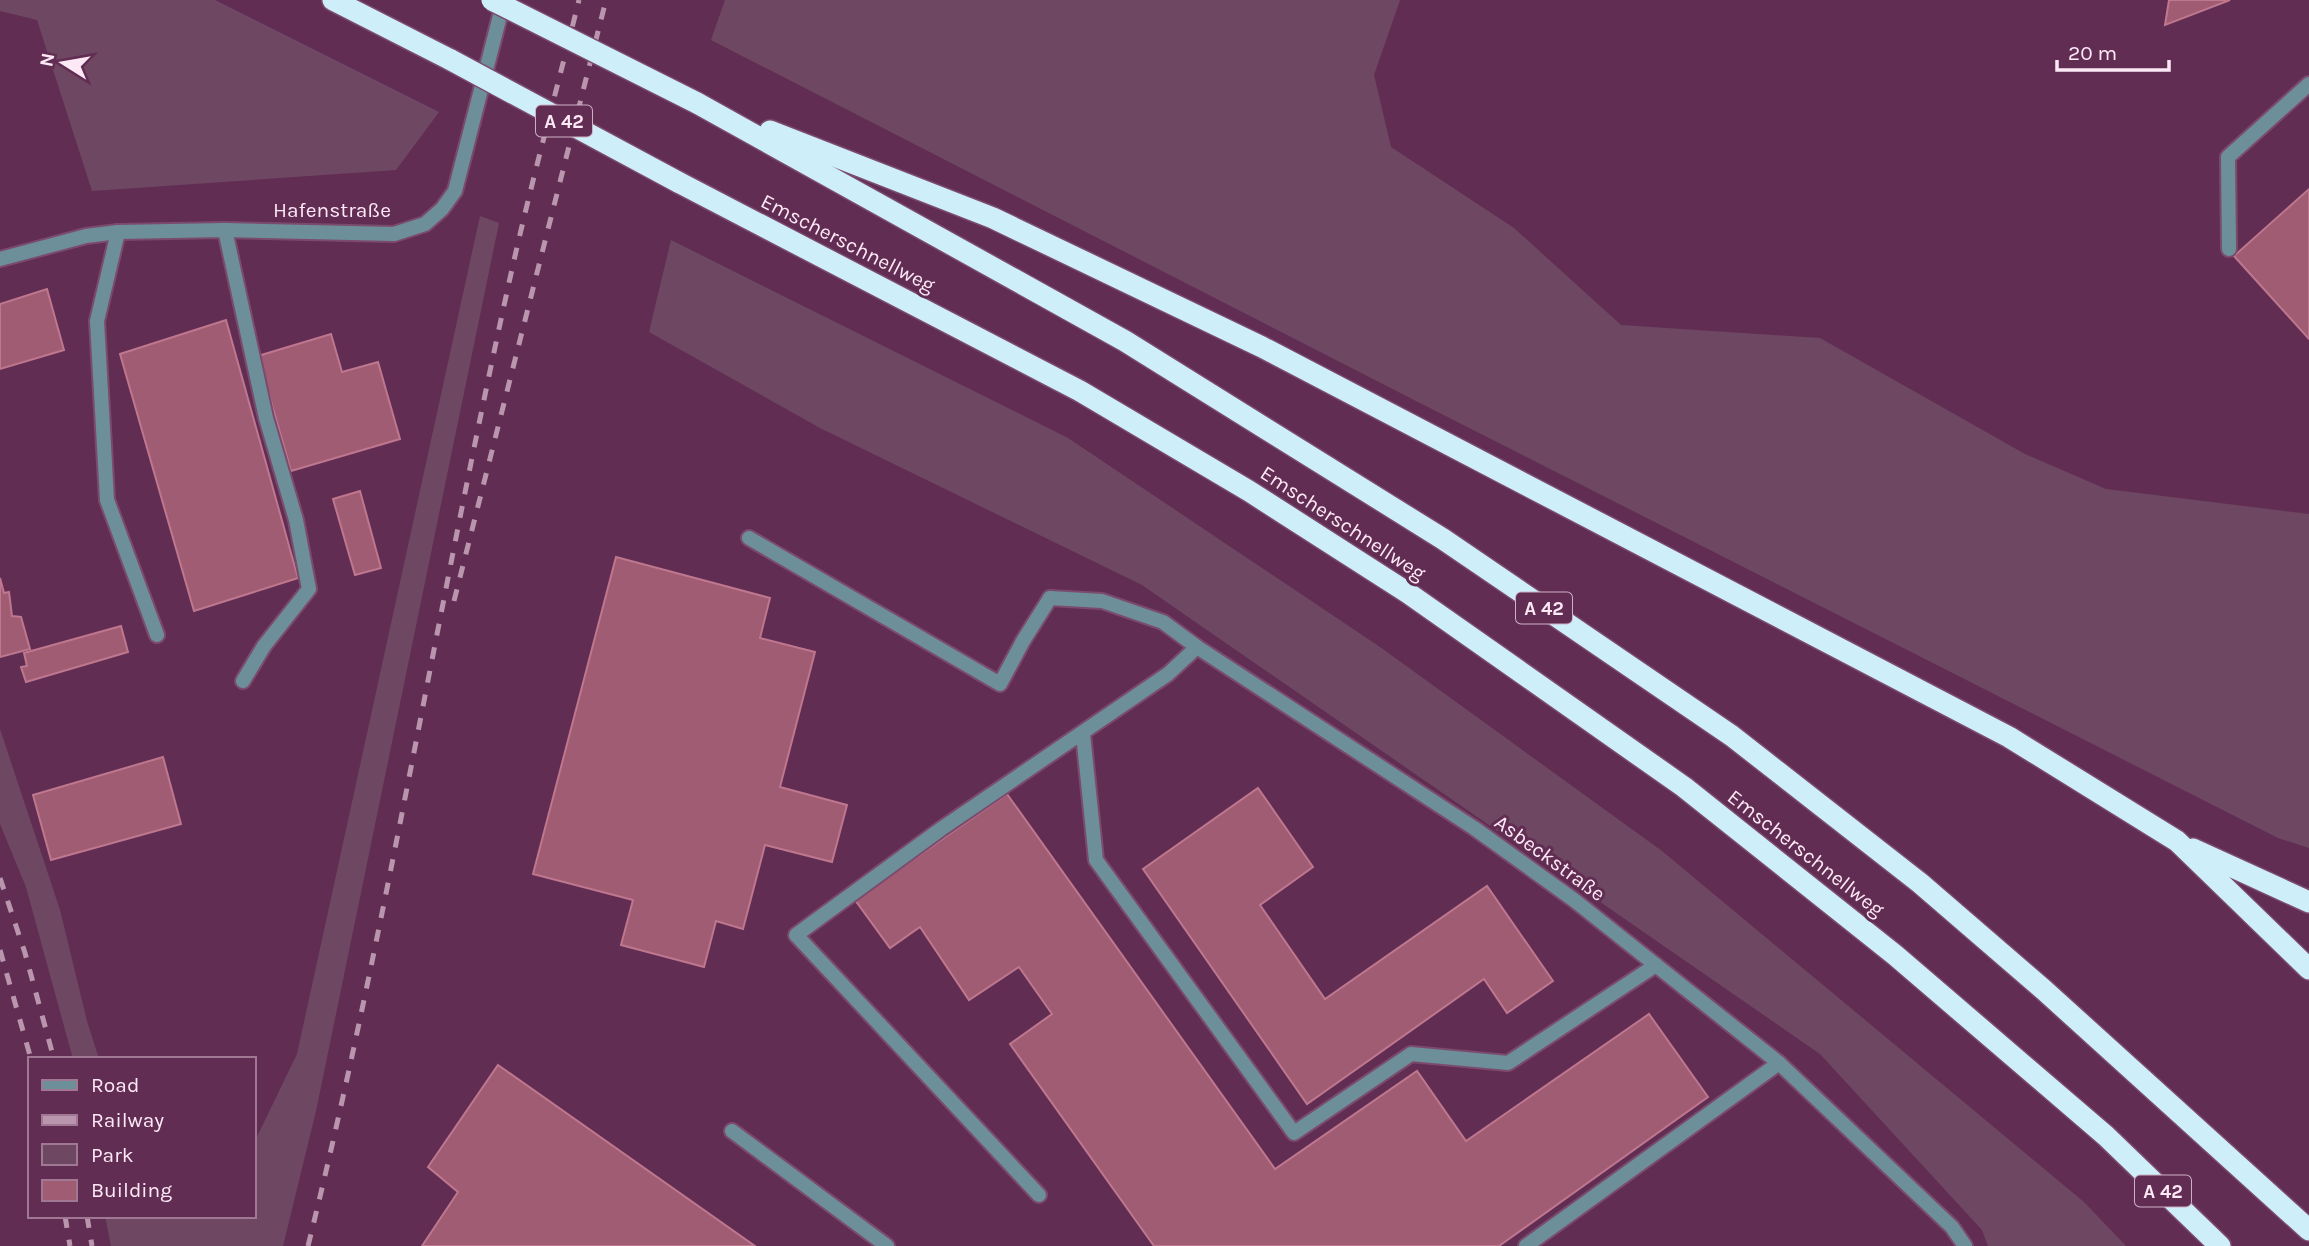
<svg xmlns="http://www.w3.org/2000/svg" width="2309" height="1246" viewBox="0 0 2309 1246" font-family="Karla,sans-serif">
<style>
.green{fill:#6e4862}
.building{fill:#a05c72;stroke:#be778e;stroke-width:2}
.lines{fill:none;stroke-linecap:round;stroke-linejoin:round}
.service-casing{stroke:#7b4b6d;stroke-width:18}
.minor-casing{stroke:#7b4b6d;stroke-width:18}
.motorway-casing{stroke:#7b4b6d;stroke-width:24}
.service{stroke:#6d8f9a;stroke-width:14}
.minor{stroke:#6d8f9a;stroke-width:14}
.motorway{stroke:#ceeff9;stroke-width:21}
.rail{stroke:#b996ae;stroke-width:5;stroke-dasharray:12 12;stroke-linecap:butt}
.motorway-bridge-casing{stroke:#7b4b6d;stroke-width:24;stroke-linecap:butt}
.motorway-bridge{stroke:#ceeff9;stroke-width:21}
.labels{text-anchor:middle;stroke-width:6;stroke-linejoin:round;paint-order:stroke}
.shield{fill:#622d53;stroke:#ceb1c5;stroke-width:2}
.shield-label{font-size:19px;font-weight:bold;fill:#fde9f6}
.street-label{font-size:21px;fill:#fde9f6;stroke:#622d53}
</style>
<rect width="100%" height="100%" fill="#622d53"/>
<!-- green -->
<g class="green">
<polygon points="0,0 215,0 439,112 396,170 92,191 37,20 0,11"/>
<polygon points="725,0 1400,0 1374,75 1391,147 1514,228 1621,325 1820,338 2025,454 2106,489 2309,514 2309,848 2278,838 1418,402 711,40"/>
<polygon points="480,216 499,223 316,1111 283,1246 111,1246 105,1216 254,1216 254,1143 297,1054"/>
<polygon points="671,240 1068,438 1380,647 1662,851 2084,1202 2126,1246 1988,1246 1982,1230 1820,1054 1142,585 820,428 649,332"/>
<polygon points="0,729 60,910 87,1021 99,1059 73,1059 26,887 0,824"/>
</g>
<!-- building -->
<g class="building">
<polygon points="2169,0 2230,0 2165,25"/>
<polygon points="2309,189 2309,339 2234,256"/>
<polygon points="47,289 64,350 0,369 0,304"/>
<polygon points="226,320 298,578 194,611 120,354"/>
<polygon points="331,334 342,372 378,362 400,439 291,471 258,356"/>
<polygon points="360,491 381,568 355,575 333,499"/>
<polygon points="616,557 770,598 760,638 815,652 780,787 847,805 832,862 765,845 743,929 716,921 704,967 621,945 633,900 533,874"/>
<polygon points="0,578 4,593 9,592 12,616 21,617 30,649 0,657"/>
<polygon points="121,626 128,652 26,682 21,667 27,666 24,653"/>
<polygon points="163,757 181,824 51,860 33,795"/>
<polygon points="1258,788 1313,867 1260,905 1325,999 1487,886 1553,981 1507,1013 1484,979 1307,1104 1143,869"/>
<polygon points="1007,794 1275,1169 1417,1071 1466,1141 1649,1014 1708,1097 1499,1246 1154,1246 1010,1044 1052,1014 1019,967 969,1000 920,927 890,948 855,900"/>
<polygon points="498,1065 755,1246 422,1246 458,1192 428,1167"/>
</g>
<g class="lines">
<defs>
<g id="service">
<polyline points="225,230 266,418 296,520 309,589 264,646 243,681"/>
<polyline points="118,232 97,321 107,500 157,635"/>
<polyline points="2229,249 2228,157 2309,84"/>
<polyline points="749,538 1000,684 1023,641 1050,598"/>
<polyline points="1083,734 1096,860 1294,1133 1411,1054 1508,1063 1656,965"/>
<polyline points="732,1131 887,1246"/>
<polyline points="1039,1195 796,935 941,829 1168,674 1197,647"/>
<polyline points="1526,1246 1779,1063"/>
</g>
<g id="minor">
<polyline points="0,259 86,236 118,232 225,230 394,234 425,224 442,209 455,191 504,0"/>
<polyline points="1050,598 1102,601 1163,622 1197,647 1474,828 1574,900 1779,1063 1952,1227 1965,1246"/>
</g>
<g id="motorway">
<polyline points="333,0 451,60"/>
<polyline points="697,103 1125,341 1443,539 1732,736 1920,883 2044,990 2309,1230"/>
<polyline points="770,131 993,218 1262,347 2009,737 2177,841 2309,969"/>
<polyline points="678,182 1080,391 1249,491 1408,593 1684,787 1895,955 2106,1136 2220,1246"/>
<polyline points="2193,849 2309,902"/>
</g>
</defs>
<!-- service casing -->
<use href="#service" class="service-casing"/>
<!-- minor casing -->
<use href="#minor" class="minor-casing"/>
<!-- motorway casing -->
<use href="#motorway" class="motorway-casing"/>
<!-- service -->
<use href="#service" class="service"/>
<!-- minor -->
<use href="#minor" class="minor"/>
<!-- motorway -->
<use href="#motorway" class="motorway"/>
<!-- rail -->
<g class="rail">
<polyline points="454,601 606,0"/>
<polyline points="0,878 25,953 54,1059"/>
<polyline points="0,950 31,1059"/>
<polyline points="65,1216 70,1246"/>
<polyline points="87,1216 92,1246"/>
<path d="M308,1246C386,931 437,610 507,292C528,194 555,97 579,0"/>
</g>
<defs>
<g id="motorway-bridge">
<polyline points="492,0 697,103"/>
<polyline points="451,60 678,182"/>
</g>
</defs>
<!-- motorway-bridge casing -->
<use href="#motorway-bridge" class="motorway-bridge-casing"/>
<!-- motorway-bridge -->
<use href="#motorway-bridge" class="motorway-bridge"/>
</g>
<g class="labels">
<!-- shield labels -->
<g class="shield">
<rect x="536" y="105.5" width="56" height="31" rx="5"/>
<rect x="1516" y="592.5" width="56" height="31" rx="5"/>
<rect x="2135" y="1175.5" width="56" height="31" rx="5"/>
</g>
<g class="shield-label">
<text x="564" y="128">A 42</text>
<text x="1544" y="615">A 42</text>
<text x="2163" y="1198">A 42</text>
</g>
<!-- street labels -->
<g class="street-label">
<text x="332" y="217">Hafenstraße</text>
<text transform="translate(848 243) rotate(27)" y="7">Emscherschnellweg</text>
<text transform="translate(1343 523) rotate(33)" y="7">Emscherschnellweg</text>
<text transform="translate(1806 853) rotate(38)" y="7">Emscherschnellweg</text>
<text transform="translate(1550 858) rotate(36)" y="7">Asbeckstraße</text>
</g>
</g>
<!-- legend -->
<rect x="28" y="1057" width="228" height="161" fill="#622d53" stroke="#a07894" stroke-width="2"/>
<rect x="42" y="1080" width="35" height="10" fill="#6d8f9a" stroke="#a07894" stroke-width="2"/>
<text x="91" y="1092" font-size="21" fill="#fde9f6">Road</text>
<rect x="42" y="1115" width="35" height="10" fill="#b996ae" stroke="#a07894" stroke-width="2"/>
<text x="91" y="1127" font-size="21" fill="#fde9f6">Railway</text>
<rect x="42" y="1144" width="35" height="21" fill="#6e4862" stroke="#a07894" stroke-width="2"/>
<text x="91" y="1162" font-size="21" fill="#fde9f6">Park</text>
<rect x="42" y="1180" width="35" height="21" fill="#a05c72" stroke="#a07894" stroke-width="2"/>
<text x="91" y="1197" font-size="21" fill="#fde9f6">Building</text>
<!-- north arrow -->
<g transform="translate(63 63) rotate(281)" stroke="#622d53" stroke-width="5" paint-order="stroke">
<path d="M0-5L12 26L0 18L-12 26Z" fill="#fde9f6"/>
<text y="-10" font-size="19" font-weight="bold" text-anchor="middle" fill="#fde9f6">N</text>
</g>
<!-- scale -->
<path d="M2057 60v10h112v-10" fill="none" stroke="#fde9f6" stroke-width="3.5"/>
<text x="2068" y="60" font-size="21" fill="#fde9f6" stroke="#622d53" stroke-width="5" paint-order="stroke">20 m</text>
</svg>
